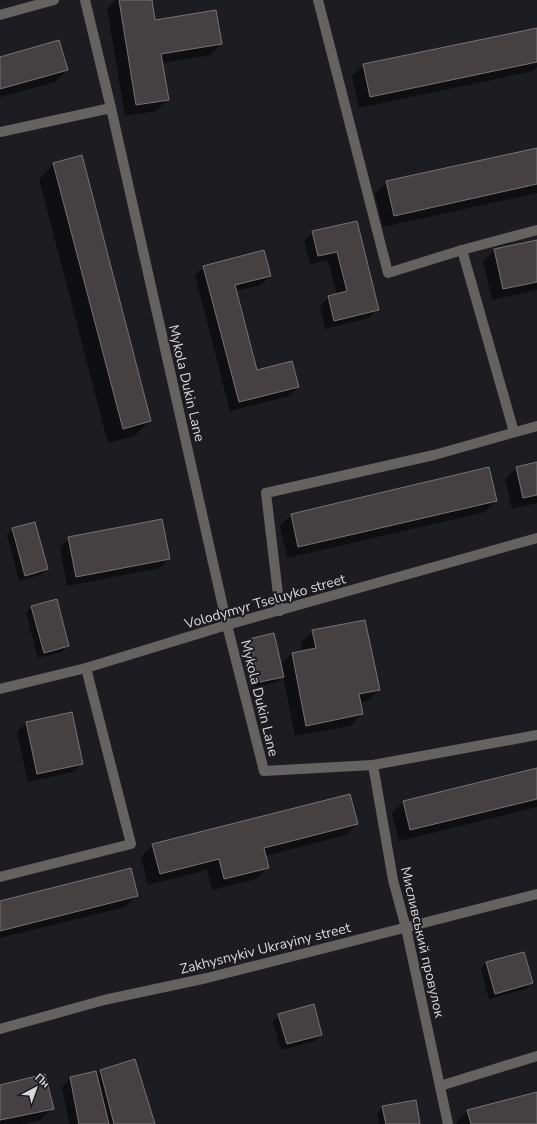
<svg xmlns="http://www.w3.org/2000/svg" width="537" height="1124" viewBox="0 0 537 1124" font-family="'Nunito Sans',sans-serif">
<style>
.shadow{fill:#0007}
.building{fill:#454143;stroke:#777274}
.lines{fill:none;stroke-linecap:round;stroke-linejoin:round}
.minor{stroke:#656362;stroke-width:10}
.labels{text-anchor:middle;stroke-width:4;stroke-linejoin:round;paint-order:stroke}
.street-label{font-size:14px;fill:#d9d9db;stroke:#1d1d21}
</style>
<rect width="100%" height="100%" fill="#1d1d21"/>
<!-- shadow -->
<g class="shadow">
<polygon points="116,0 151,0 154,21 221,44 210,55 162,63 168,99 156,111 125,116 107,9"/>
<polygon points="537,29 537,67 533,71 359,108 352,76 364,65"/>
<polygon points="0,58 67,70 55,82 0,97"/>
<polygon points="537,149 537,193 383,227 375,194 387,182"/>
<polygon points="54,163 150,421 135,436 108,443 39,179"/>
<polygon points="356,222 377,310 369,318 325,329 320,306 329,297 337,295 328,260 310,264 304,241 313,232"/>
<polygon points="537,241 537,290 492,300 483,261 495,250"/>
<polygon points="204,267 270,276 261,285 236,291 256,371 298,387 289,396 230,411 195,275"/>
<polygon points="537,463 537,503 512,509 505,480 516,468"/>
<polygon points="489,469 496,501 485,512 287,558 280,526 291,515"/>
<polygon points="13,529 46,569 41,575 19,581 7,535"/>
<polygon points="69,538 168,559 160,568 67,586 60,547"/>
<polygon points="32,607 68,646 62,652 38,658 26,613"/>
<polygon points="313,631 379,690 367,701 359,703 362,714 350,726 295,736 283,676 277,682 254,688 244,646 250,640 280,666 292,653 303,651 301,643"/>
<polygon points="26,723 82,763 73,772 28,782 17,732"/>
<polygon points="537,769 537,807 399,841 392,813 404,801"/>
<polygon points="357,824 346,835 265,856 268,867 256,879 212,890 207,870 148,885 141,857 153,845"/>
<polygon points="137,895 125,907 0,938 0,902"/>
<polygon points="486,963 532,983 526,989 489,999 481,969"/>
<polygon points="279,1015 321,1035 315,1041 281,1050 273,1021"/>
<polygon points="100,1071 154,1124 69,1124 62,1087 71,1078 96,1075"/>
<polygon points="0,1086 53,1108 41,1120 22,1124 0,1124"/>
<polygon points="537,1093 537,1124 457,1124 456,1122 468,1111"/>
<polygon points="383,1107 419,1124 387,1124 384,1111 382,1111 385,1124 379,1124 377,1113"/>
</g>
<!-- building -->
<g class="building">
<polygon points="119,0 152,0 155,20 216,10 222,44 161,54 169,100 136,105"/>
<polygon points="537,28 537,62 370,97 363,64"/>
<polygon points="59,40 68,70 0,89 0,57"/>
<polygon points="537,148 537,184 394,216 386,181"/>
<polygon points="82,155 151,421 123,429 53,163"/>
<polygon points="357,221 379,310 334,321 328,296 347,291 337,252 318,256 312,231"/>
<polygon points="537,240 537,282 503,289 494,249"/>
<polygon points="264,250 271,276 235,285 257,370 292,361 299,387 239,402 203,266"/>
<polygon points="537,462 537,495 523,498 516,467"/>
<polygon points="489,467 497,501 298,547 291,514"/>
<polygon points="162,519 170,559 76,577 68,537"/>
<polygon points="35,522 48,569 25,576 12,528"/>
<polygon points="57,599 69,646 44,653 31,606"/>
<polygon points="365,620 380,690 359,694 363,714 306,726 292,653 316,648 312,630"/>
<polygon points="274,633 284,677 260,682 249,639"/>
<polygon points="72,712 83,764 37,774 26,722"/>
<polygon points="537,768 537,799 410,830 403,801"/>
<polygon points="350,794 358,824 264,848 269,868 224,879 219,859 160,874 152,844"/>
<polygon points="131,868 138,896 0,931 0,901"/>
<polygon points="524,952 533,983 495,994 486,962"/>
<polygon points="314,1004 322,1035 287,1044 278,1014"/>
<polygon points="135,1059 155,1124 114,1124 100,1070"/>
<polygon points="96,1071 109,1124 79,1124 70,1077"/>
<polygon points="45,1074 54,1109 0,1120 0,1085"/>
<polygon points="537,1092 537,1124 471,1124 467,1110"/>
<polygon points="416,1100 420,1124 386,1124 382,1106"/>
</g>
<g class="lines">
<!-- minor -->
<g class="minor">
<polyline points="85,0 111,108 227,625 264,771 373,765 537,735"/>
<polyline points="318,0 388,273 462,250 537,230"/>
<polyline points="0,15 54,0"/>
<polyline points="0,132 111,108"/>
<polyline points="462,250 514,432"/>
<polyline points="280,611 266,493 434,455 537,426"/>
<polyline points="0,689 86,668 227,625 537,538"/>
<polyline points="373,765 393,880 406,928 448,1124"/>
<polyline points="0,877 131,844 86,668"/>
<polyline points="0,1029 104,1000 207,978 537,894"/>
<polyline points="440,1086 537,1056"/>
</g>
</g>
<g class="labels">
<!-- street labels -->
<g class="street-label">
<text transform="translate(187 383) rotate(77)" y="5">Mykola Dukin Lane</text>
<text transform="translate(265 601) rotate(-16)" y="5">Volodymyr Tseluyko street</text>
<text transform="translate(260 698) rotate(76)" y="5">Mykola Dukin Lane</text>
<text transform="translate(423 942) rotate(77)" y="5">Мисливський провулок</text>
<text transform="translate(265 948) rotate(-14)" y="5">Zakhysnykiv Ukrayiny street</text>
</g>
</g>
<!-- north arrow -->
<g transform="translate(36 1088) rotate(41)" stroke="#1d1d21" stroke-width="3" paint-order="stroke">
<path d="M0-3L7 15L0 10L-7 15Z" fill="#d9d9db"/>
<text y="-6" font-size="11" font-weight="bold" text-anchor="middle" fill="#d9d9db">Пн</text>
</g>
</svg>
